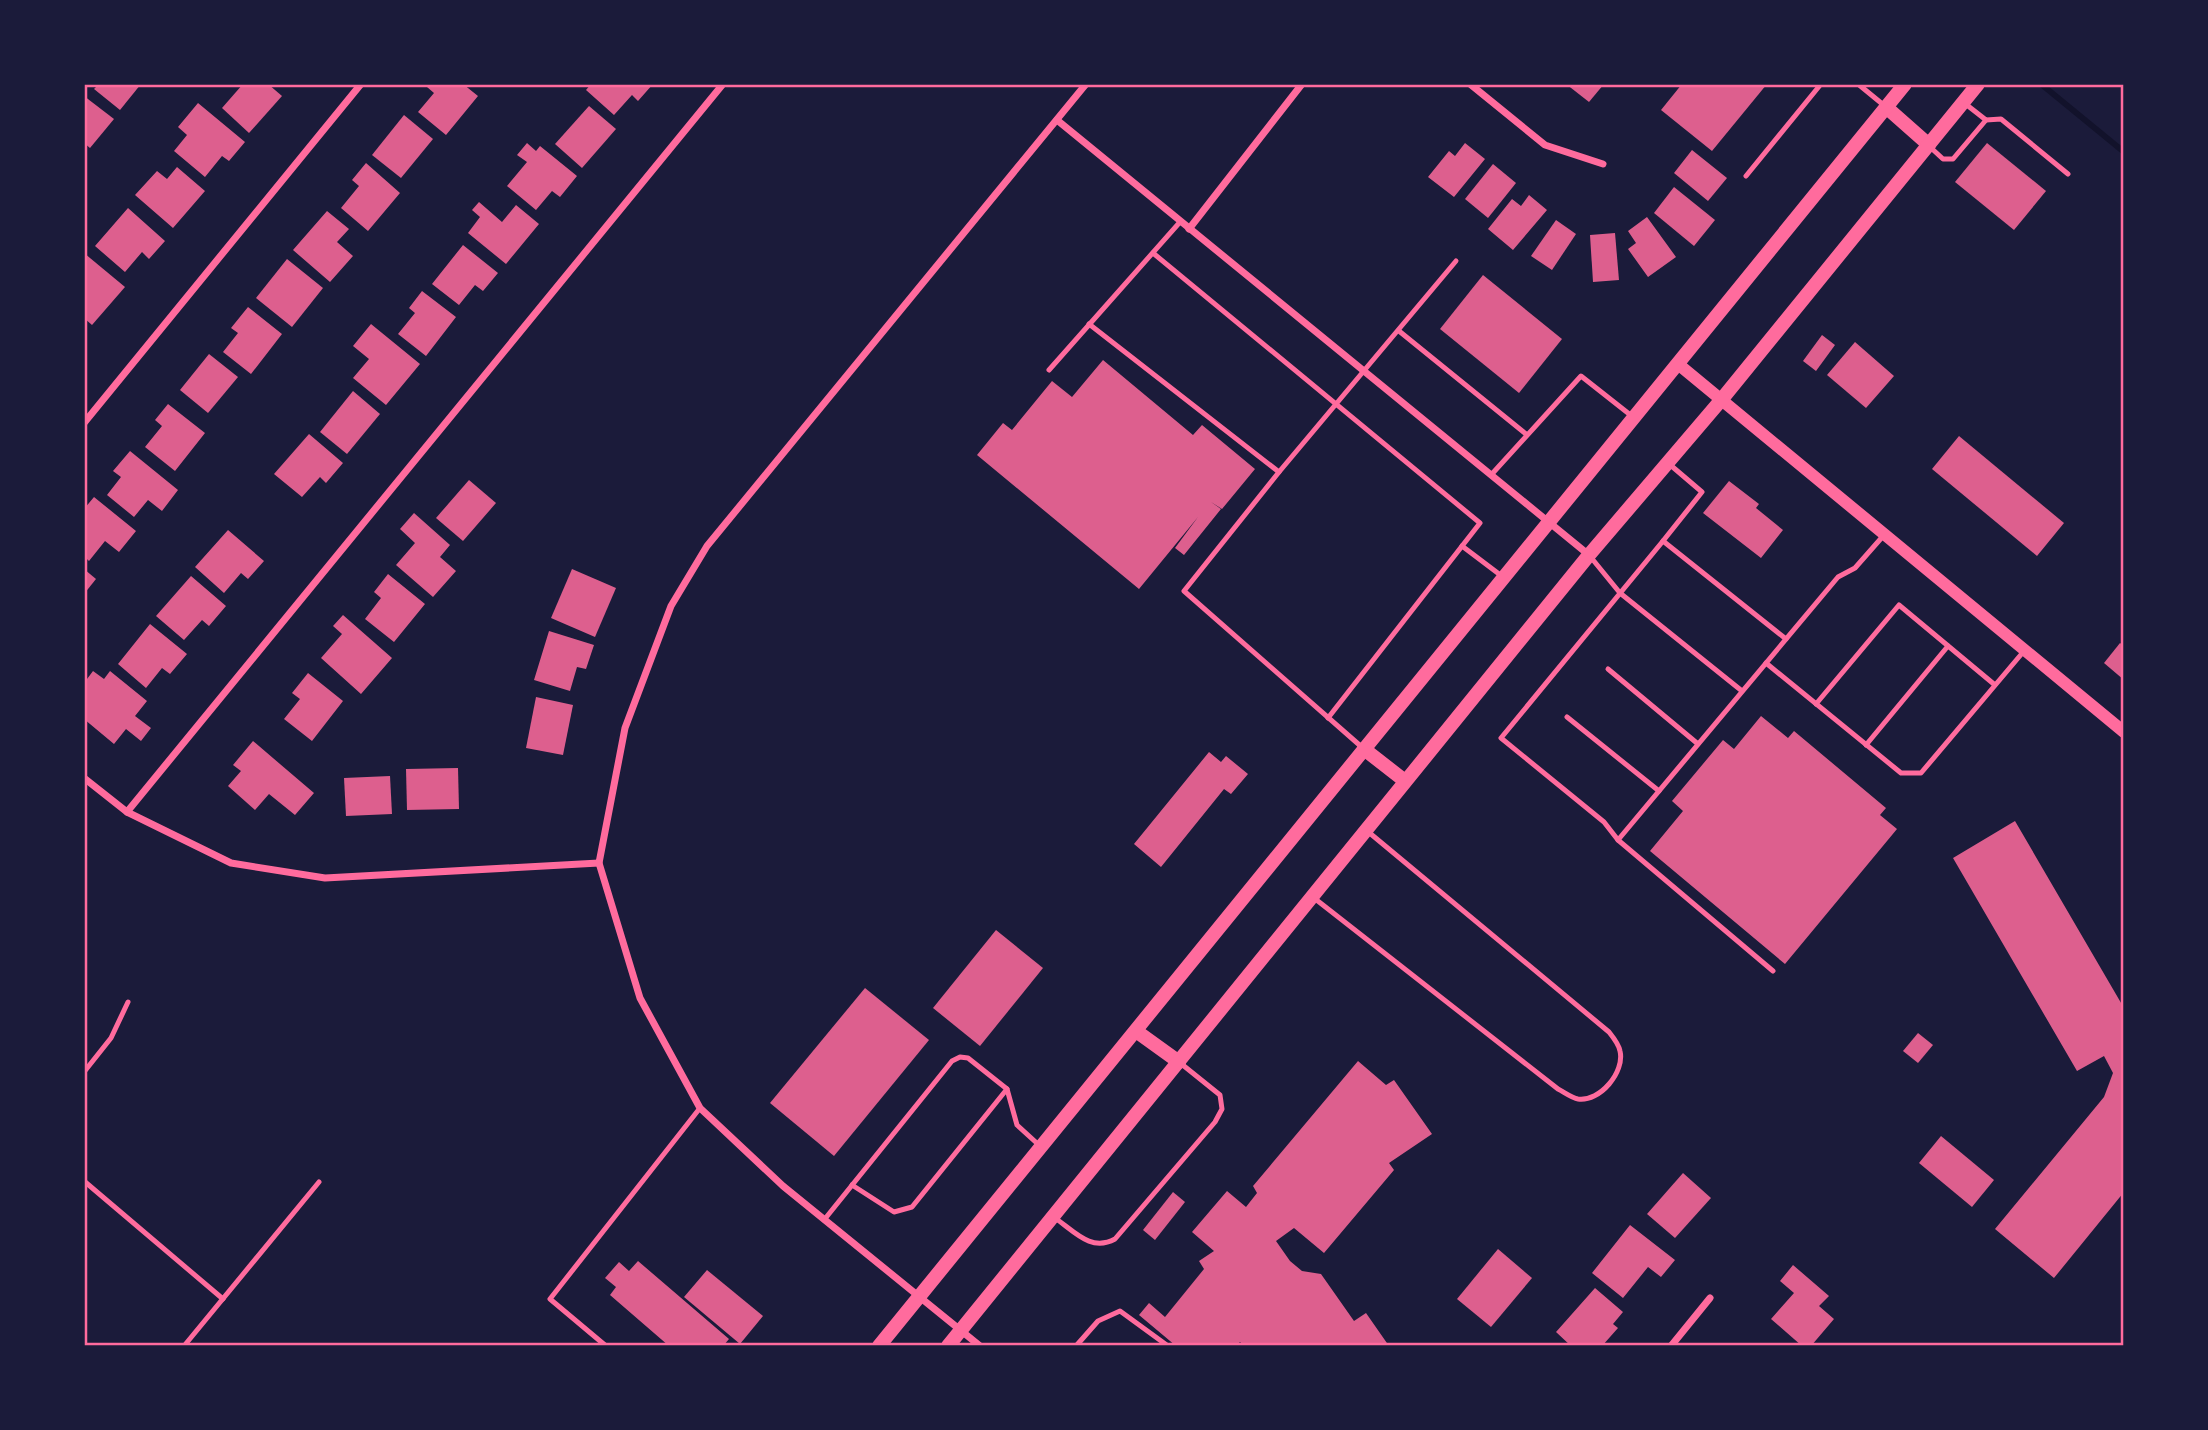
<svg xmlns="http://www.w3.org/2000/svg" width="2208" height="1430" viewBox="0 0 2208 1430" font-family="'Source Sans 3',sans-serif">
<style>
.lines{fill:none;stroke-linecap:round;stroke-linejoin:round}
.stream{stroke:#12122b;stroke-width:6}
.building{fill:#dd5f8e}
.service{stroke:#ff6b9d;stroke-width:5}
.minor{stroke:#ff6b9d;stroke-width:7}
.tertiary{stroke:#ff6b9d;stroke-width:12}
.secondary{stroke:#ff6b9d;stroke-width:14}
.neatline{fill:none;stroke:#ff6b9d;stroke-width:2.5}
</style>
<rect width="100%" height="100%" fill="#1b1b3a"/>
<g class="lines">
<!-- stream -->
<polyline class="stream" points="2041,84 2124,152"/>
</g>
<!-- building -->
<g class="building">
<polygon points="99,84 141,84 120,110 94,89"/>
<polygon points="243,84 268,84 282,96 249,133 222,108"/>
<polygon points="429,84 463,84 478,96 446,135 418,112 434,93 427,87"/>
<polygon points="591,84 653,84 638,101 632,95 614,115 586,90"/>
<polygon points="1566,84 1604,84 1589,102"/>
<polygon points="1682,84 1767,84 1712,151 1661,110"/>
<polygon points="84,96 114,119 90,148 84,143"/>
<polygon points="198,103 245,142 229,161 222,156 205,177 174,151 187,135 178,127"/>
<polygon points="589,106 616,129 582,168 555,144"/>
<polygon points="404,115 433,139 401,178 372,155"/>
<polygon points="527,143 536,151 540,146 577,176 560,197 552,191 536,210 507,186 527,162 517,155"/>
<polygon points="1465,143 1485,159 1454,197 1428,177 1449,151 1455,156"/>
<polygon points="1987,143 2046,191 2014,230 1955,182"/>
<polygon points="1692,150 1727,178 1708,201 1674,173"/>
<polygon points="366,163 400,193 368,231 341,208 359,186 352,180"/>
<polygon points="1493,164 1516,183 1488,218 1465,199"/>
<polygon points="177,167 205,191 173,228 135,195 157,171 167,179"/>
<polygon points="1674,187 1715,220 1694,246 1654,213"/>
<polygon points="1529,195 1547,210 1513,250 1488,229 1512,199 1521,206"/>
<polygon points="479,202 502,222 516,205 539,224 506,264 468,233 480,217 472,210"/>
<polygon points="128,208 165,241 149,259 142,252 125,272 95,246"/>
<polygon points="327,211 349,229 337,242 353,256 330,282 293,250"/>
<polygon points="1647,217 1676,257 1648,277 1628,249 1636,243 1628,231"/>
<polygon points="1556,220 1576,234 1552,270 1531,256"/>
<polygon points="1615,233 1619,280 1593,282 1590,235"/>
<polygon points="463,245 498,273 483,291 475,285 459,305 432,284"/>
<polygon points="84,253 125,287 92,325 84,318"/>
<polygon points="287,259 323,288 292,327 256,298"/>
<polygon points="1483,275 1562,339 1519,393 1440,329"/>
<polygon points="422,291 456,317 426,356 398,334 415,313 409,308"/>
<polygon points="248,307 282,334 251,374 223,352 238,333 231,328"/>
<polygon points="371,324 420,364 386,405 353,378 369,359 353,346"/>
<polygon points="1822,335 1835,345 1816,371 1803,361"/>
<polygon points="1855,342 1894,376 1866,408 1827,375"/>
<polygon points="209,354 238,377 208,413 180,390"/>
<polygon points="1103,360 1193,435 1202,425 1255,469 1222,509 1211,502 1221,509 1184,555 1175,548 1198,517 1139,589 977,455 1003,423 1012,430 1052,381 1072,397"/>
<polygon points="353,391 380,414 347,454 320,432"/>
<polygon points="168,404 205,433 175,471 145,447 162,426 155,420"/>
<polygon points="309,434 343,463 326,483 320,477 302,497 274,474"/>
<polygon points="1959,436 2064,523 2037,556 1932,469"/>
<polygon points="130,451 178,490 162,511 148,500 134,517 107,495 121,477 113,471"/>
<polygon points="469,480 496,503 463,541 436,518"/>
<polygon points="1729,481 1759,504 1756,508 1783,530 1761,558 1703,513"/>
<polygon points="94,497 136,531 119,552 105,541 89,561 84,556 84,509"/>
<polygon points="414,513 450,545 440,557 456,571 433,597 396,565 415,543 400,529"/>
<polygon points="228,530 264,561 248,579 241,573 224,593 195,567"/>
<polygon points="84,569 96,579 84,594"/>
<polygon points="572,569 616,588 595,637 551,618"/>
<polygon points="388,574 425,604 394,642 365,619 381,598 374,592"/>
<polygon points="191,576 226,606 209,626 202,620 184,640 156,616"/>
<polygon points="343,615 392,658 361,694 321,658 342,634 333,626"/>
<polygon points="150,624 187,654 170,674 162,668 146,688 118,664"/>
<polygon points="549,631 594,645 586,669 577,667 570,691 534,680"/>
<polygon points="2120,643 2124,646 2124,680 2104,663"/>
<polygon points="93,671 104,679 110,671 147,701 135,716 151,728 141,741 126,729 114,744 84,719 84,683"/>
<polygon points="308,673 343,701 312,741 284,719 300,699 292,693"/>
<polygon points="536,697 573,705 563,755 526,748"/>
<polygon points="1761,716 1788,738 1794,731 1886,808 1880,815 1897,829 1785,964 1650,851 1683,811 1672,801 1723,740 1734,749"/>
<polygon points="253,741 314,793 295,815 269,794 255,810 228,786 241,771 233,765"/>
<polygon points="1209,752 1221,762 1226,756 1248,774 1231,794 1224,789 1161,867 1134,844"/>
<polygon points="458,768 459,809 407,810 406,769"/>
<polygon points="390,776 392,814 346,816 344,778"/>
<polygon points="2015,821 2124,1008 2124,1192 2054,1278 1995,1229 2104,1097 2113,1073 2104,1056 2077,1071 1953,858"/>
<polygon points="996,930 1043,968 980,1046 933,1008"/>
<polygon points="865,988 929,1040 834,1156 770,1103"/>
<polygon points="1918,1033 1933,1045 1918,1063 1903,1051"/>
<polygon points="1358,1061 1386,1085 1394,1080 1432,1134 1389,1163 1394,1170 1324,1253 1294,1228 1276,1241 1290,1261 1302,1271 1321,1274 1354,1321 1366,1313 1389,1346 1244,1346 1240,1342 1236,1346 1176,1346 1139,1315 1149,1303 1165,1317 1204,1269 1199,1261 1214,1251 1192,1232 1227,1191 1246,1207 1257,1193 1253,1186"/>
<polygon points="1941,1136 1994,1180 1972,1207 1919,1163"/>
<polygon points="1683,1173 1711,1198 1675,1238 1647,1214"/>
<polygon points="1173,1192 1185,1202 1155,1240 1143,1230"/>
<polygon points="1630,1225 1675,1260 1661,1277 1648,1267 1623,1298 1592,1273"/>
<polygon points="1498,1249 1532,1278 1491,1327 1457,1299"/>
<polygon points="638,1261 729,1339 723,1346 669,1346 610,1295 616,1287 605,1278 619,1262 629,1271"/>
<polygon points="1793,1265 1829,1296 1819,1306 1834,1319 1811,1346 1802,1346 1771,1319 1794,1293 1780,1281"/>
<polygon points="707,1270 763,1316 740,1344 684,1297"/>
<polygon points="1595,1288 1623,1312 1613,1324 1618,1328 1602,1346 1571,1346 1556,1332"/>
</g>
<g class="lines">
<!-- service -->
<g class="service">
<polyline points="1858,84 1886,107"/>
<polyline points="1963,102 1986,120 2001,119 2068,174"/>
<polyline points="1929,146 1943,159 1953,159 1986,120"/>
<polyline points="1746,176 1821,84"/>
<polyline points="1153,253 1480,523 1328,718"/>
<polyline points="1089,324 1279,472 1184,591 1364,749"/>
<polyline points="1399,331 1526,434"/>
<polyline points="1049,370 1180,222"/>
<polyline points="1279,472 1456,261"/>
<polyline points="1491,475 1581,376 1633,417"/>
<polyline points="1663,541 1702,492 1668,463"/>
<polyline points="1462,546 1503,577"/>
<polyline points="1589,555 1620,593 1742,691"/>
<polyline points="1766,663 1901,773 1921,773 2024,651"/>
<polyline points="1608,669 1698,744"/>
<polyline points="1816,704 1899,605 1995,685"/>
<polyline points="1567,717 1659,791"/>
<polyline points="1866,745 1948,646"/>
<polyline points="1618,840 1838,577 1855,568 1884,535"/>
<path d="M1314,898L1558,1089C1564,1092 1572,1098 1578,1099C1600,1102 1625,1072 1620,1051C1619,1045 1613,1037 1609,1032L1366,830"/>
<polyline points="1773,971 1618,840 1604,822 1501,738 1663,541 1786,639"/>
<polyline points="84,1072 111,1038 128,1002"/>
<polyline points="84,1181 223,1299"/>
<polyline points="852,1185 894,1212 912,1207 1007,1089"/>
<path d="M1055,1218C1075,1232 1091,1252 1115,1239L1215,1122L1222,1109L1220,1095L1179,1062"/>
<polyline points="824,1220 952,1061 960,1057 968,1058 1007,1089 1017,1125 1040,1146"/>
<polyline points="184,1346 319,1182"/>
<polyline points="606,1346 550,1299 700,1108"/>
<polyline points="1076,1346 1098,1321 1120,1311 1168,1346"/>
</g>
<!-- minor -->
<g class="minor">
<polyline points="1470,84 1545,145 1603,164"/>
<polyline points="1057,120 1589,555"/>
<polyline points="1189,229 1302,84"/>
<polyline points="84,423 361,84"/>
<polyline points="84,778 127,812 231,863 325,878 599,863"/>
<polyline points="127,812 723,84"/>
<polyline points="980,1346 783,1186 700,1108 640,998 599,863 625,728 671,606 707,546 1086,84"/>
<polyline points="1671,1346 1710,1298"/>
</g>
<!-- tertiary -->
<polyline class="tertiary" points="1678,364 2124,732"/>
<!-- secondary -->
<g class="secondary">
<polyline points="1886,107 1929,145"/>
<polyline points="1364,749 1405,781"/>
<polyline points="1136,1031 1179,1062"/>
<polyline points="879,1346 1905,84"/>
<polyline points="948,1346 1589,555 1722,399 1978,84"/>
</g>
</g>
<!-- border -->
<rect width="2208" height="1430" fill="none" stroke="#1b1b3a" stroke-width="172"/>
<rect x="86" y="86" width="2036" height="1258" class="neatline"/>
</svg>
